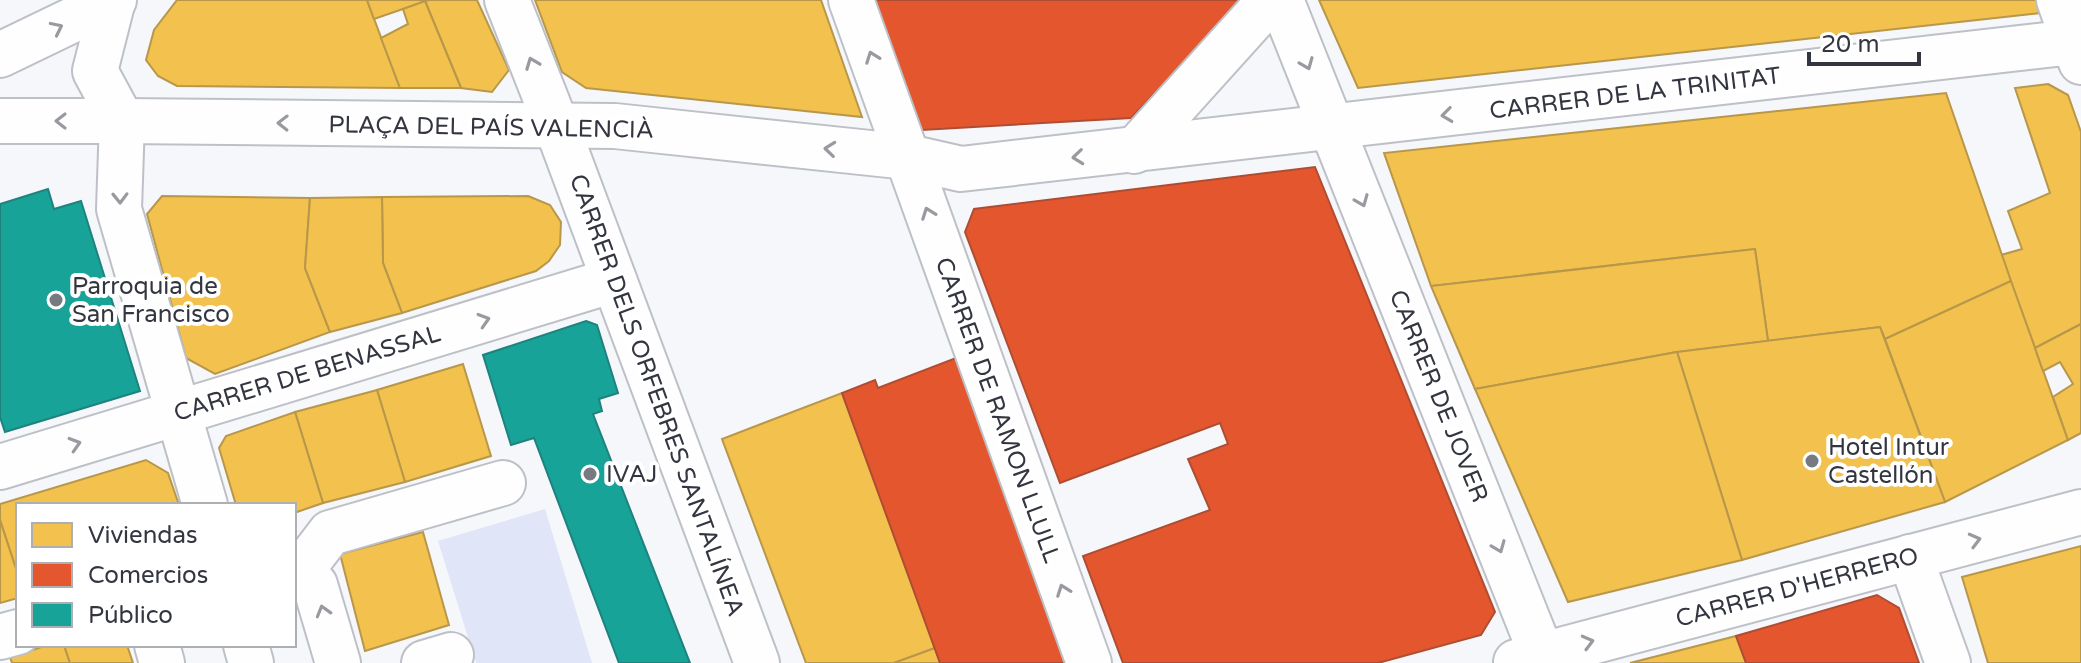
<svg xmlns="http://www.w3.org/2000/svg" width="2081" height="663" viewBox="0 0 2081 663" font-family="'Varela Round',sans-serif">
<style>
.green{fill:#e0e6f7}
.homes{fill:#f2c14e;stroke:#b9974a;stroke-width:2}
.shops{fill:#e4572e;stroke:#af4d33;stroke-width:2}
.public{fill:#17a398;stroke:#1f827e;stroke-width:2}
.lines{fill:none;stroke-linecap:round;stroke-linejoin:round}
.minor-casing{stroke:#bdc0c6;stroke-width:48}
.major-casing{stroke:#bdc0c6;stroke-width:48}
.minor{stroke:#fefefe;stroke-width:44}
.major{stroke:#fefefe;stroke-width:44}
.oneway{stroke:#989a9f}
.poi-dot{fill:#777a81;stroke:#fff;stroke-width:3}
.labels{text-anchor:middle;stroke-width:8;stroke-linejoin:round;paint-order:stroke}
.street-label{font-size:24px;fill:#333640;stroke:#fff}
.poi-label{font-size:24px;fill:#333640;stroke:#fff;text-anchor:start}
</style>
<rect width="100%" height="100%" fill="#f5f7fa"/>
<!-- green -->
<polygon class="green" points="545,509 592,663 476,663 438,541"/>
<!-- homes -->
<g class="homes">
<polygon points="177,0 367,0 400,88 177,86 158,76 146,60 154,30"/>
<polygon points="367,0 429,0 374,19"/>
<polygon points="429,0 477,0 509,70 492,92 461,88 425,1"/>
<polygon points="535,0 821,0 862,117 586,88 562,72"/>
<polygon points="1319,0 2047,0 2051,12 1358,88"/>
<polygon points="425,1 461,88 400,88 381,38 408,24 403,9"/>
<polygon points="2048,84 2068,95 2081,132 2081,324 2035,348 2001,255 2022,249 2008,211 2050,193 2015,88"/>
<polygon points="1946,93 2011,281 1885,339 1880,327 1768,341 1755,249 1431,286 1384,153"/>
<polygon points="162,196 310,198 305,268 330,332 215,374 186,358 147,214"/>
<polygon points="528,196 550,205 561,222 560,245 549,261 536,271 402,313 383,263 382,197"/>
<polygon points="382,197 383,263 402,313 330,332 305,268 310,198"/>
<polygon points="1755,249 1768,341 1677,352 1475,389 1431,286"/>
<polygon points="2011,281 2068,440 1945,502 1885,339"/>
<polygon points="2081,324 2081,433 2068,440 2053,397 2073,384 2060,362 2043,371 2035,348"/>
<polygon points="1880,327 1945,502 1742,560 1677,352"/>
<polygon points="1677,352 1742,560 1568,602 1475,389"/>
<polygon points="463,364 491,456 405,482 377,390"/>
<polygon points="377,390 405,482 323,503 295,412"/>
<polygon points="842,393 935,648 894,663 806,663 722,439"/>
<polygon points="295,412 323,503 294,513 294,505 236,505 219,448 226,436"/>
<polygon points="146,460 168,473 179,505 18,505 18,575 0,520 0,504"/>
<polygon points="0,520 18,575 18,598 0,603"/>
<polygon points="423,532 449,625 365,651 340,554"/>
<polygon points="2081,546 2081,663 1988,663 1962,577"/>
<polygon points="1736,636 1746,663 1630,663"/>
<polygon points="48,645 64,645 70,663 12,663 10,657"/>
<polygon points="64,645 127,645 133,663 70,663"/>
<polygon points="935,648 940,663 894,663"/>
</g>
<!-- shops -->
<g class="shops">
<polygon points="874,0 1244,0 1131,118 922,130"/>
<polygon points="1315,167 1495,612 1481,635 1378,663 1123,663 1083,556 1210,510 1188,459 1228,444 1220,423 1060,483 965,232 974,209"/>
<polygon points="956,358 1066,663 940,663 842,393 875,380 878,388"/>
<polygon points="1877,595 1899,608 1919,663 1746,663 1736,636"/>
</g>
<!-- public -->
<g class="public">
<polygon points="48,189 54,209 81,201 140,391 5,432 0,417 0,204"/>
<polygon points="586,321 597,325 618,393 599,399 602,411 593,414 690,663 619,663 534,438 511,445 483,355"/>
</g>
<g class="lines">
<defs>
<g id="minor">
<polyline points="113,0 95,71 122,121"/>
<polyline points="507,0 557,127 757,663"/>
<polyline points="851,0 1089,663"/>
<polyline points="1281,0 1545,663"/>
<polyline points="2059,0 2081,62"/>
<polyline points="122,121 615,126 908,157 961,169 2081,41"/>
<polyline points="122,121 119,209 205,505"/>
<polyline points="1134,151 1270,0"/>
<polyline points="0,467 614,280"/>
<polyline points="1910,557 1948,663"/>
<polyline points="294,568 315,585 338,663"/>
<polyline points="301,571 330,533 503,483"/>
<polyline points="0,637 18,632"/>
<polyline points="157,645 162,663"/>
<polyline points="246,645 251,663"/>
<polyline points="1516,662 2081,512"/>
<polyline points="424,663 451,655"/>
</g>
<g id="major">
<polyline points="0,55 114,0"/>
<polyline points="0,121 122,121"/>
</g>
</defs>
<!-- minor casing -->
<use href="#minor" class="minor-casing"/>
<!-- major casing -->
<use href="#major" class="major-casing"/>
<!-- minor -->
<use href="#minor" class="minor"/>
<!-- major -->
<use href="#major" class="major"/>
</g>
<!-- one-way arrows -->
<defs><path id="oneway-chevron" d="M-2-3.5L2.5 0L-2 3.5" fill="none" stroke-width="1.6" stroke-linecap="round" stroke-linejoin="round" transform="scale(2)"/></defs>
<g class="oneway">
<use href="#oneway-chevron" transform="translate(57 28) rotate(-26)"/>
<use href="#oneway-chevron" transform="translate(872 57) rotate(-110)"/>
<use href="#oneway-chevron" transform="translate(532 63) rotate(-111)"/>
<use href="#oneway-chevron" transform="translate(1307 64) rotate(68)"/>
<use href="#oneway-chevron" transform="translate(1447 115) rotate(173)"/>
<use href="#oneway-chevron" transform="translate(61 121) rotate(180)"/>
<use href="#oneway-chevron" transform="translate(283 123) rotate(-179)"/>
<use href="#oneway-chevron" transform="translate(830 149) rotate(-174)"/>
<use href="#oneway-chevron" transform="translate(1078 157) rotate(174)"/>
<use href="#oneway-chevron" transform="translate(120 198) rotate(89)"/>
<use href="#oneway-chevron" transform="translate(1362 201) rotate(68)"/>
<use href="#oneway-chevron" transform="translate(928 213) rotate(-110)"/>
<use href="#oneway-chevron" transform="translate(484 320) rotate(-17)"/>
<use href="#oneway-chevron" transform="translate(75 444) rotate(-17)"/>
<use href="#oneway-chevron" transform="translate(1975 540) rotate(-15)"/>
<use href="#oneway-chevron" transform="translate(1499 547) rotate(68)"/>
<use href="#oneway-chevron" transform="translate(1063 590) rotate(-110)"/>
<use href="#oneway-chevron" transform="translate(323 611) rotate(-106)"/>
<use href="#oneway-chevron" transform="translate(1588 642) rotate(-15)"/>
</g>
<!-- markers -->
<g class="poi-dot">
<circle cx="56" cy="300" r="8"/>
<circle cx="1812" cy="461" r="8"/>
<circle cx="590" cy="474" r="8"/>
</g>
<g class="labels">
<!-- street labels -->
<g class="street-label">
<text transform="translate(1635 93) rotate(-7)" y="8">CARRER DE LA TRINITAT</text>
<text transform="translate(491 127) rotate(1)" y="8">PLAÇA DEL PAÍS VALENCIÀ</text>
<text transform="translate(307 373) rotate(-17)" y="8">CARRER DE BENASSAL</text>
<text transform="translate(657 395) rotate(70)" y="8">CARRER DELS ORFEBRES SANTALÍNEA</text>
<text transform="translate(1439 396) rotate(68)" y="8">CARRER DE JOVER</text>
<text transform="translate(998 410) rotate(70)" y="8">CARRER DE RAMON LLULL</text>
<text transform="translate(1797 587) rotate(-15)" y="8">CARRER D'HERRERO</text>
</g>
<!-- poi labels -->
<g class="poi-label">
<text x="72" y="294">Parroquia de<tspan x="72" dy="28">San Francisco</tspan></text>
<text x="1828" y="455">Hotel Intur<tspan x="1828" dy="28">Castellón</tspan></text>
<text x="606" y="482">IVAJ</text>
</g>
</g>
<!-- legend -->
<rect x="16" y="503" width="280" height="144" fill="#ffffff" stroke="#adafb3" stroke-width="2"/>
<rect x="32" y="523" width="40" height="24" fill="#f2c14e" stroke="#adafb3" stroke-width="2"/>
<text x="88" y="543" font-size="24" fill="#333640">Viviendas</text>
<rect x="32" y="563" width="40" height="24" fill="#e4572e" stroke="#adafb3" stroke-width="2"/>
<text x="88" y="583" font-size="24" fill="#333640">Comercios</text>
<rect x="32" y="603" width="40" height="24" fill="#17a398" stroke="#adafb3" stroke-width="2"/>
<text x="88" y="623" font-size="24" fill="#333640">Público</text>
<!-- scale -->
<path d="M1809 52v12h110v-12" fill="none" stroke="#333640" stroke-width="4"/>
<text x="1821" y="52" font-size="24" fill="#333640" stroke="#ffffff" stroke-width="6" paint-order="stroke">20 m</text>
</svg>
